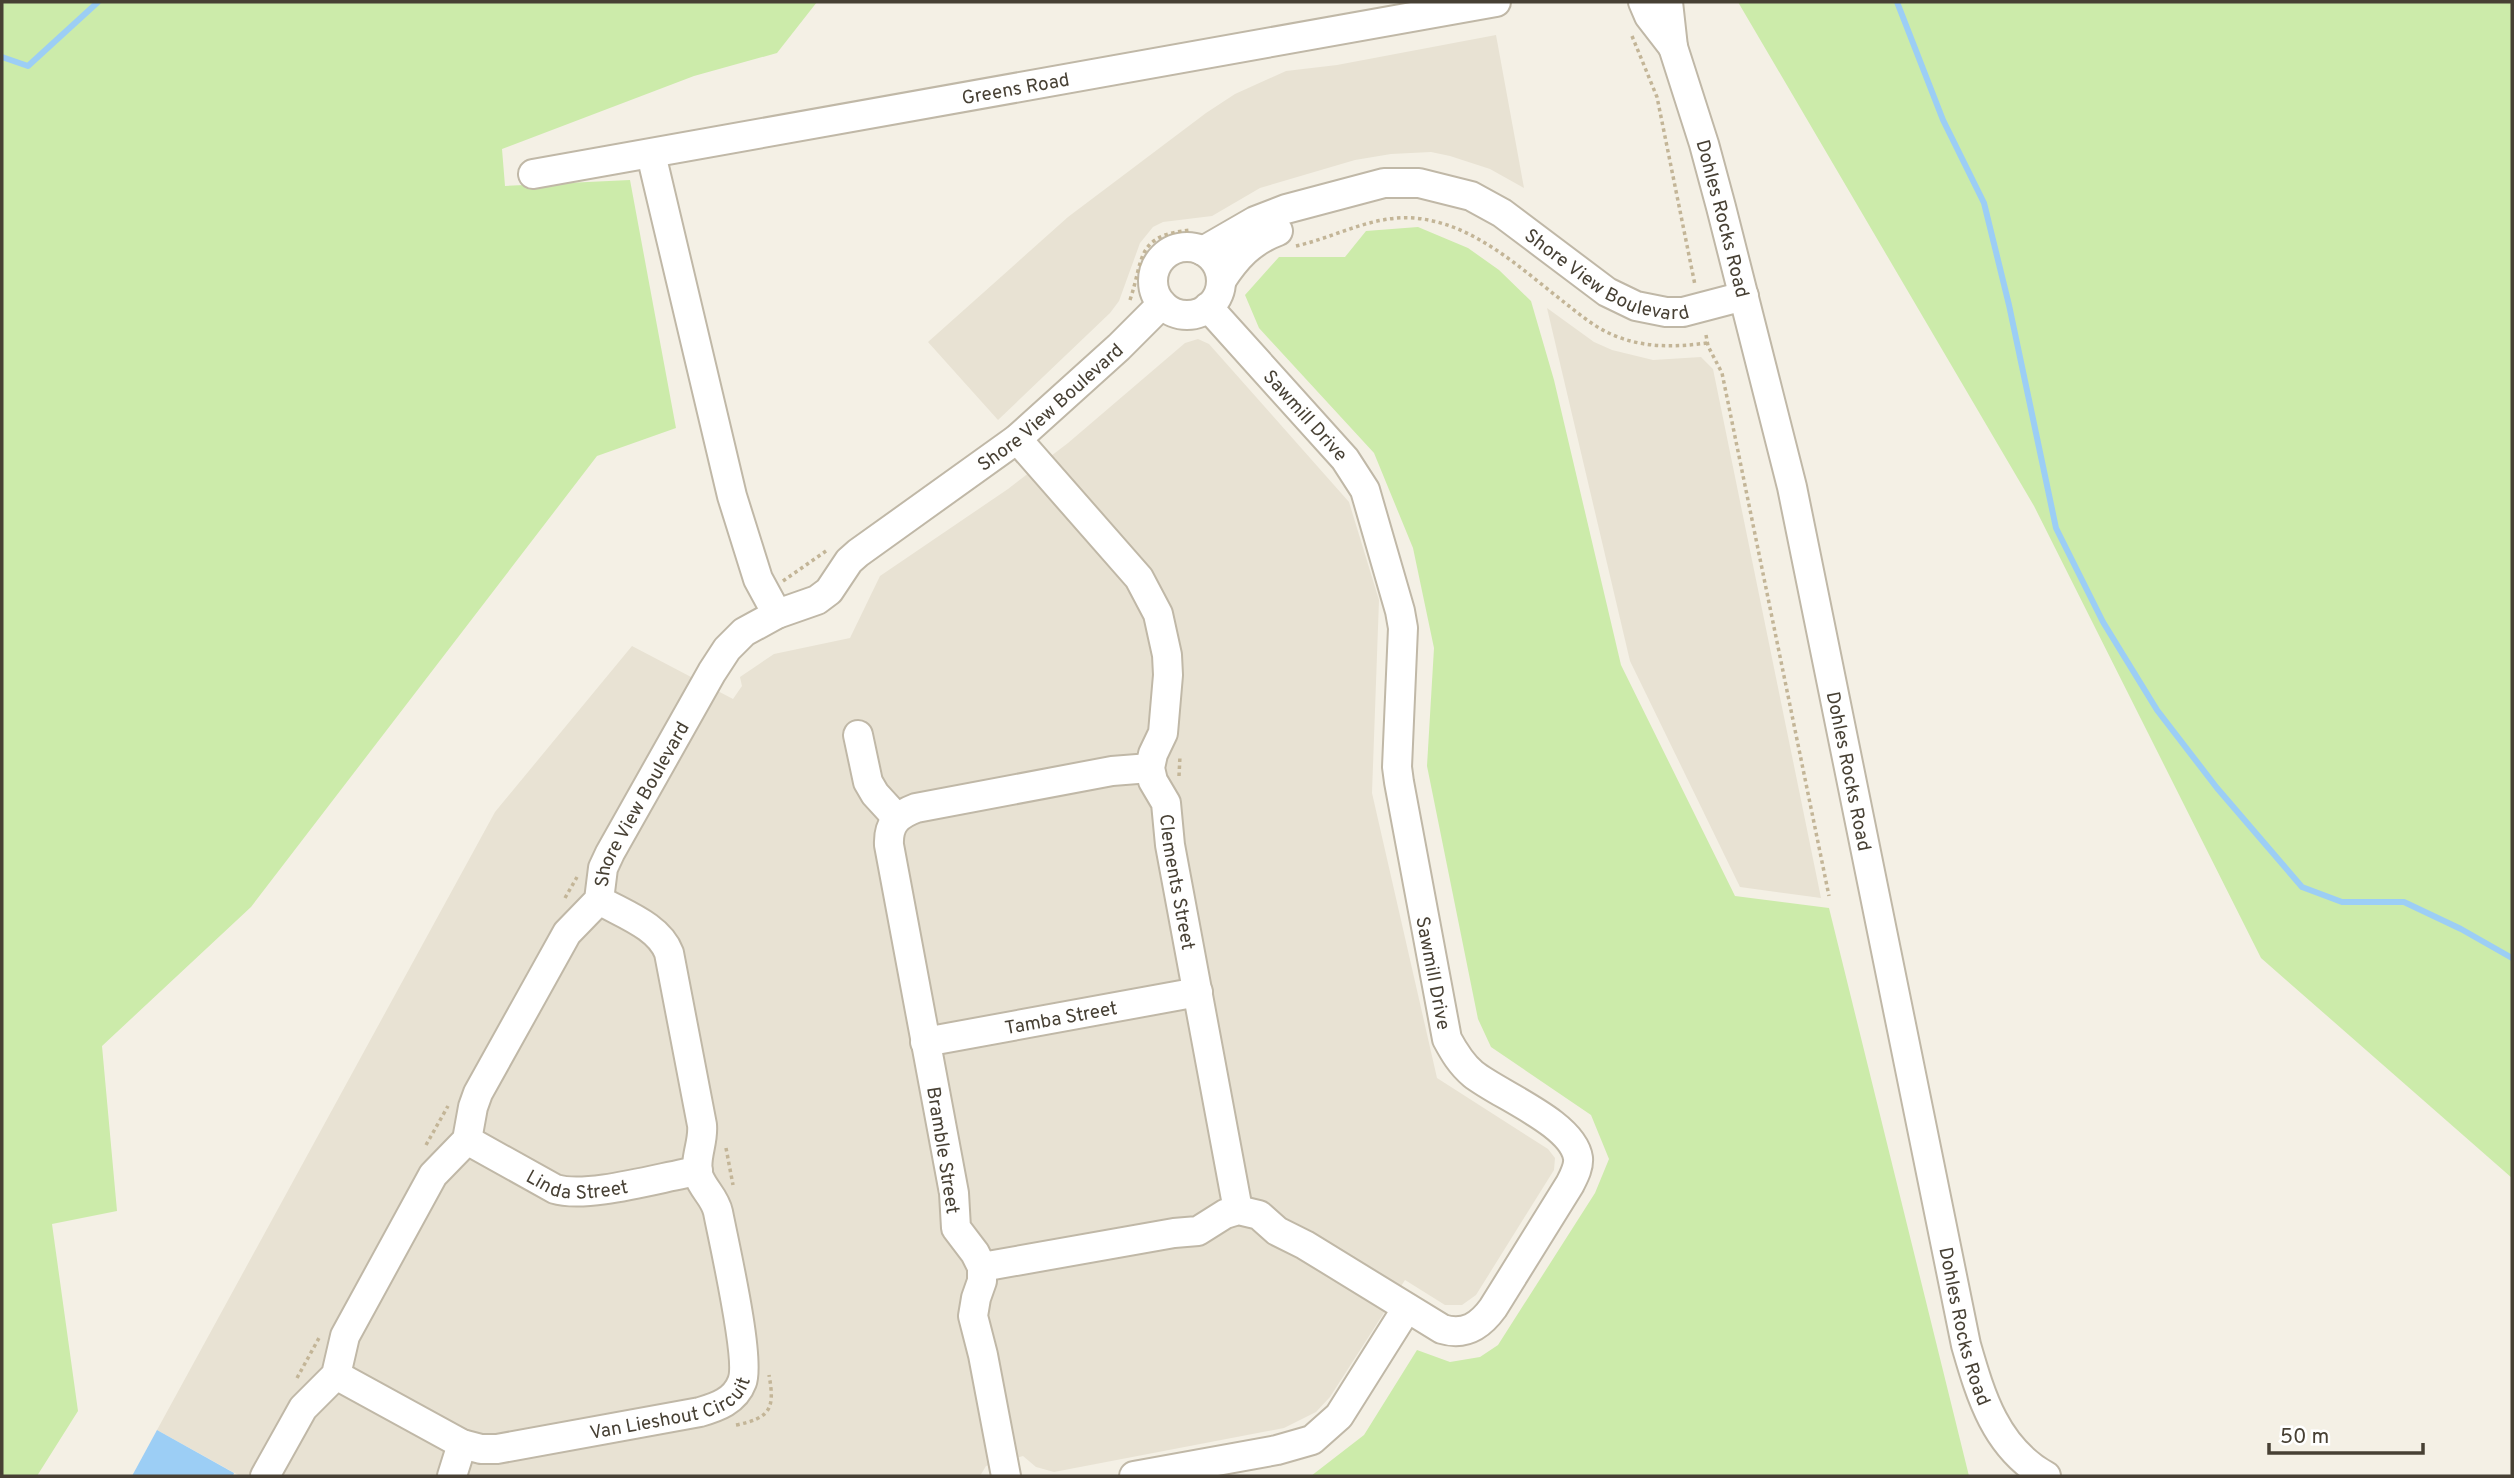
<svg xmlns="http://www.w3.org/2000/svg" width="2514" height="1478" viewBox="0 0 2514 1478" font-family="Overpass,sans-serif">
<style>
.residential{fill:#e8e2d3}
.green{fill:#ccebaa}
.water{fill:#9ccef5}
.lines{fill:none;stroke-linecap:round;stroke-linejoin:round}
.stream{stroke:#9ccef5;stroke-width:6}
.minor-casing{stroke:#c0b8a7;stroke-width:32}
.path{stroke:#c3b597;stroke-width:3.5;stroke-dasharray:3.5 3.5;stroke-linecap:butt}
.minor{stroke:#fff;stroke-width:28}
.labels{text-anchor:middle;stroke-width:7;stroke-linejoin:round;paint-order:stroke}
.street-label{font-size:19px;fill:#474034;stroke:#fff}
</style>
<rect width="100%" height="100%" fill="#f4f0e5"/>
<!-- residential -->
<g class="residential">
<polygon points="1496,35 1524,188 1490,169 1450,156 1431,152 1391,154 1355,160 1260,188 1212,216 1163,222 1153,227 1140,243 1119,301 1110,313 998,420 928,342 1068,217 1206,113 1235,94 1286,71 1337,65"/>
<polygon points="1547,308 1594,342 1612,350 1653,360 1701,357 1713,369 1821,898 1740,887 1630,661"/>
<polygon points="1198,339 1209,344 1349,502 1379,600 1372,793 1437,1078 1548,1149 1555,1158 1554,1170 1476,1295 1462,1305 1445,1305 1405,1280 1330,1397 1316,1412 1284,1428 1054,1472 1036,1467 1023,1456 986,1466 980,1476 240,1476 157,1430 495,812 632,646 733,699 742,686 740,677 774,654 850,638 880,576 1008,489 1068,443 1185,343"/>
</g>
<!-- green -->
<g class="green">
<polygon points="2,2 817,2 777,53 694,76 502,149 505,186 630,180 676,428 597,456 251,907 102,1046 117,1211 52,1224 78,1411 37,1476 2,1476"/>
<polygon points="1738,2 2512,2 2512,1178 2261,958 2034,506"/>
<polygon points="1418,227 1468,248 1499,270 1531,301 1554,380 1621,665 1735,896 1829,908 1969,1476 1311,1476 1364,1435 1417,1350 1450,1362 1480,1357 1498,1345 1595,1193 1609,1159 1591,1115 1491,1047 1478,1019 1427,766 1434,648 1413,548 1374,453 1259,328 1245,295 1279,257 1345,257 1366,231"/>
</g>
<!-- water -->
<polygon class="water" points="157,1430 234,1473 233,1476 132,1476"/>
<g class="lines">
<!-- stream -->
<g class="stream">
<polyline points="1897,2 1943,120 1984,203 2009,305 2056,528 2103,622 2157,710 2217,788 2302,887 2342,902 2404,902 2461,929 2512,958"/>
<polyline points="2,57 28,66 98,2"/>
</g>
<defs>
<g id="minor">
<polyline points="1643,2 1649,16 1673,47"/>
<path id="s1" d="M1668,2L1673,47L1704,144L1721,207L1792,487L1966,1345C1981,1397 1996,1448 2046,1476"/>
<polyline points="651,154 732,496 758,579 777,614"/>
<path id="s2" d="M533,174L1496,2"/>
<circle cx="1187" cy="281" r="34"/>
<path id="s3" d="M1203,251L1255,221L1286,209L1384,183H1419L1471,196L1502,213L1607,292L1636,306L1666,312H1683L1744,296"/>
<path d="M1221,281C1236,258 1251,241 1278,231"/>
<path id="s4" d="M1017,439L1139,578L1158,614L1167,655L1168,675L1163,733L1153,754L1150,768L1153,781L1166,803L1170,845L1238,1210"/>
<polyline points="858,735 868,782 875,794 897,818"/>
<path id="s5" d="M925,1042L1198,992"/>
<path id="s6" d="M467,1140L555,1189C588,1199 661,1177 698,1171"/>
<path d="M982,1267L1174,1233L1198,1231L1225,1214L1238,1210L1259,1215L1277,1231L1305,1245L1442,1329C1465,1336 1480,1326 1493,1308L1570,1184C1574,1176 1579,1167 1578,1158C1573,1123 1499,1095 1473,1074C1461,1064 1454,1052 1447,1039L1399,782L1397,767L1403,628L1400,611L1365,490L1345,459L1208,307"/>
<path id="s7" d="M336,1375L462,1444L481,1449H497L700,1412C717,1407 735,1401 742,1382C751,1360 724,1243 718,1212C715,1198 704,1190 699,1177C693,1160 704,1143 702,1125L669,953C659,926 623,914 599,900"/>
<path id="s8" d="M265,1476L303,1408L336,1375L345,1336L433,1175L467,1140L473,1107L478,1093L567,933L599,900L603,868L610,853L712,672L727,649L744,632L777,614L817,600L829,591L849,561L858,553L1017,439L1119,347L1162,304"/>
<polyline points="452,1476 462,1444"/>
<path d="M1006,1476L983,1355L973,1316L976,1298L982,1281V1267L975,1253L956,1228L954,1193L889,845C888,824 897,815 916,808L1112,771L1150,768"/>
<polyline points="1134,1476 1277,1450 1312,1440 1339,1416 1407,1308"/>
</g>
</defs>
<!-- minor casing -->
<use href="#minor" class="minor-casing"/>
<!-- path -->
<g class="path">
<polyline points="1632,36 1657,97 1695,285"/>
<path d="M1296,246C1336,237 1372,215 1414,218C1475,223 1522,270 1569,306C1584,318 1599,330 1618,337C1647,348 1677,347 1707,343"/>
<path d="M1130,300C1144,259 1135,235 1191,230"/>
<polyline points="1706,335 1708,346 1722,373 1829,896"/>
<polyline points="783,581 826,551"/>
<polyline points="1179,776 1180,756"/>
<polyline points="565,898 577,877"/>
<polyline points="426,1145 448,1106"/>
<polyline points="726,1148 733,1185"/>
<polyline points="297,1378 319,1338"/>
<path d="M736,1425C771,1418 775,1408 769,1375"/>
</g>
<!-- minor -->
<use href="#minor" class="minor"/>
</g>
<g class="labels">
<!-- street labels -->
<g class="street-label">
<text dy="7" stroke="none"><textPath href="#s2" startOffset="490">Greens Road</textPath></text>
<text dy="7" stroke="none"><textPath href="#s1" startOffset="224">Dohles Rocks Road</textPath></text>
<text dy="7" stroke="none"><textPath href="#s3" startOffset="443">Shore View Boulevard</textPath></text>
<text dy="7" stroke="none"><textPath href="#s8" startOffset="1367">Shore View Boulevard</textPath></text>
<text transform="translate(1306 415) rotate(48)" y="7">Sawmill Drive</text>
<text dy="7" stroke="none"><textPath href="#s1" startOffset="791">Dohles Rocks Road</textPath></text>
<text dy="7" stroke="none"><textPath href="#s8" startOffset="780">Shore View Boulevard</textPath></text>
<text dy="7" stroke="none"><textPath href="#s4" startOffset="502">Clements Street</textPath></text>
<text transform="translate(1434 973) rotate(79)" y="7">Sawmill Drive</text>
<text dy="7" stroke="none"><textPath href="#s5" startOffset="138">Tamba Street</textPath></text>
<text transform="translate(944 1150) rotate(81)" y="7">Bramble Street</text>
<text dy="7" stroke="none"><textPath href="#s6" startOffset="122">Linda Street</textPath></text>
<text dy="7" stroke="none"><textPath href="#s1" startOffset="1358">Dohles Rocks Road</textPath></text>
<text dy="7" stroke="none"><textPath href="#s7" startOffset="359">Van Lieshout Circuit</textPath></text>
</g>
</g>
<!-- border -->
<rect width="2514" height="1478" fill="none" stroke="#474034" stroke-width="7"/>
<!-- scale -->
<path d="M2269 1443v10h154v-10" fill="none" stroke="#474034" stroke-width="3.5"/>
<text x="2280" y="1443" font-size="21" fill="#474034" stroke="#ffffff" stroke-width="5" paint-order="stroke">50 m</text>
</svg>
